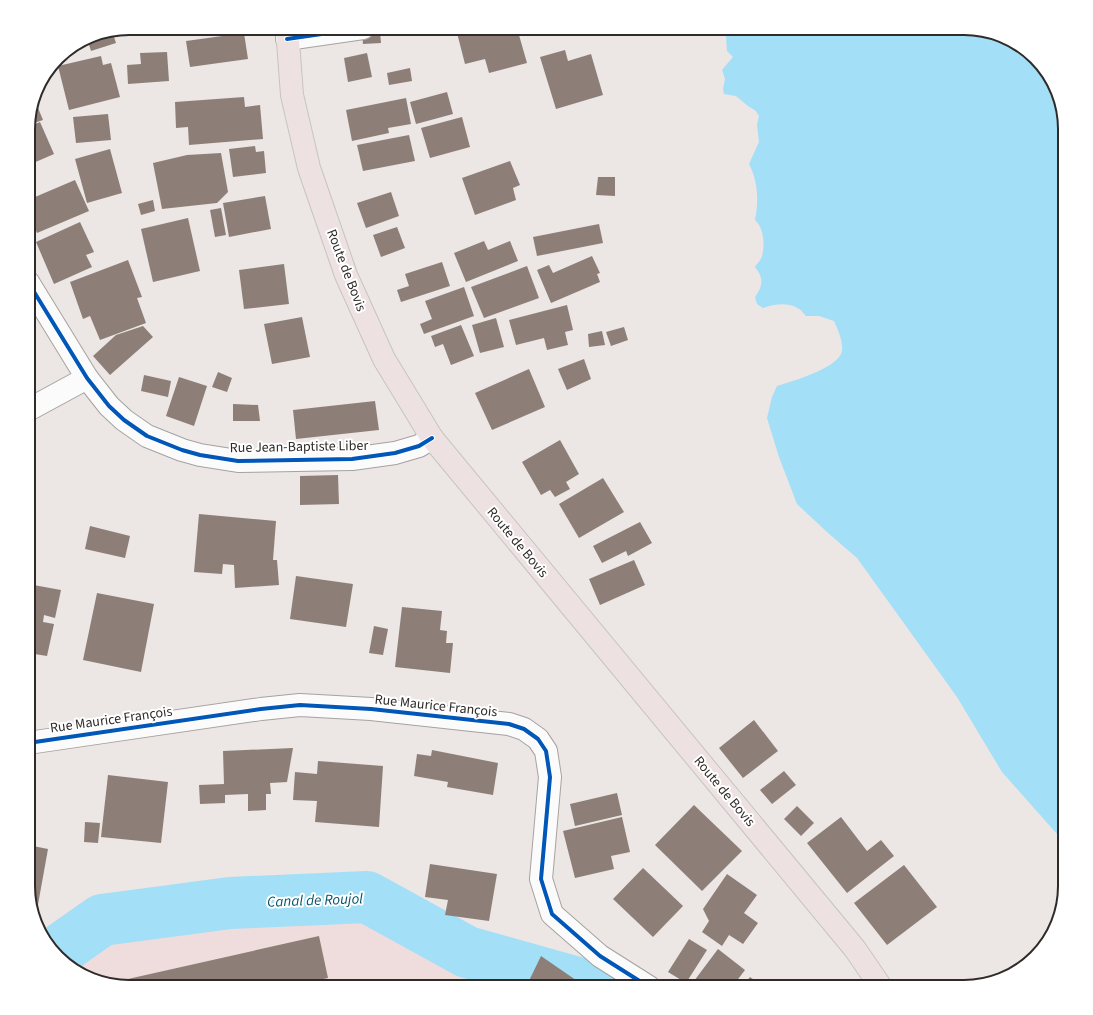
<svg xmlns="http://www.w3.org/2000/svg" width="1093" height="1015" viewBox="0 0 1093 1015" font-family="'Source Sans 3',sans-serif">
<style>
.education{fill:#efdddd}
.water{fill:#a3dff6}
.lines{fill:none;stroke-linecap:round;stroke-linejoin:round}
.river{stroke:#a3dff6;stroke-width:52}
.building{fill:#8d7f78}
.minor-casing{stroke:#a6a2a0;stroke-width:24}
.major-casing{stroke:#c6c4c3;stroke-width:24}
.minor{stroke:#fcfbfb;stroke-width:22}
.major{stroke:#ede2e1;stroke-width:22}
.cycleway-casing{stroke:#fff;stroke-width:6}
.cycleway{stroke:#0057b8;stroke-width:4}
.labels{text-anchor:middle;stroke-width:4;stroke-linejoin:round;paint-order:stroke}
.street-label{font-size:14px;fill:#2f2b29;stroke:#fff}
.water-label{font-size:15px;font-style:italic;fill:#04536a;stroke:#fff}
.rim{fill:none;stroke:#2f2b29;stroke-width:2}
</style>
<rect width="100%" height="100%" fill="#ece6e4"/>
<!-- education -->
<polygon class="education" points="367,897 467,952 592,987 130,987 90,979 58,957 55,953 102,920 230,903"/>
<!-- water -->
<path class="water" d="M721,28H970L1008,38L1035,58L1057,90L1065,123V843L1002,772L957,697L857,558L827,532L797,504L779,457L767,418L772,397L777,386C793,381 834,369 841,354C845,345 838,330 834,321L819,316H806C804,314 802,310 799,309C789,302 774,304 763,308L757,304L755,297C763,286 764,278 755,267C757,264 761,260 762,256C765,245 764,228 755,220C759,201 758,181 749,164L759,142L757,125L759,116L756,111L748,106L736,96L724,94L723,89L725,79L722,70L733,57L727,51L726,36L720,33Z"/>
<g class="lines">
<!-- river -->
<polyline class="river" points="55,953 102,920 230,903 367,897 467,952 592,987"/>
</g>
<!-- building -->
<g class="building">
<polygon points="460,28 517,28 527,63 489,73 485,59 465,64 456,29"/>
<polygon points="112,31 116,43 91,51 87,38 91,36"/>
<polygon points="380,32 381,43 363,44 362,33"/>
<polygon points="244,33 248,59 190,67 186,41"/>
<polygon points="565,50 568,61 591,54 603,95 556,109 540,57"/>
<polygon points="167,52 169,81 128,84 127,65 141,64 140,53"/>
<polygon points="367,53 372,77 348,82 344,58"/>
<polygon points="101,56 103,65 111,63 120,97 69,110 58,66"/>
<polygon points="410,68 412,81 389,85 387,73"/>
<polygon points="447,92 453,114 416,124 410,102"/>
<polygon points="244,97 245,107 260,105 263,139 189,145 188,127 176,128 175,102"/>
<polygon points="406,98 411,124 388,128 389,133 352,141 346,110"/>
<polygon points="36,103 43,120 28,125 33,104"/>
<polygon points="108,114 111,140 76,143 73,117"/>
<polygon points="462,117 470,147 430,158 421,128"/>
<polygon points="40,122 54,154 31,164 34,170 28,173 28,127"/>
<polygon points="409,135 415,161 363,171 357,145"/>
<polygon points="255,146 256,152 264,151 266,173 233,177 229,149"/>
<polygon points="110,149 122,193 87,203 75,159"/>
<polygon points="221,153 228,192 217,203 162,209 153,163 187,155"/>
<polygon points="510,161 520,185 513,188 516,200 475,215 462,178"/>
<polygon points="598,177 615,177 615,196 596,195"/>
<polygon points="75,180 89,211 37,233 28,211 28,200"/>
<polygon points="391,192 399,216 366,228 357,203"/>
<polygon points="265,196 271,229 229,237 223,203"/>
<polygon points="153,200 155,211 141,215 138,204"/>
<polygon points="221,208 226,235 215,237 210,210"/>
<polygon points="188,218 200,271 153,282 141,229"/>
<polygon points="80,222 94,252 86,255 92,267 54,284 36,242"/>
<polygon points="599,224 603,243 537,256 533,237"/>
<polygon points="397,227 405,248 381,257 373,235"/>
<polygon points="484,241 488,250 510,241 518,261 466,282 454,253"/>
<polygon points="592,256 600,273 597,274 600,282 551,303 537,270 549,265 553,273"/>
<polygon points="128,260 142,297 137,298 146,323 100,340 90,316 83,319 70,282"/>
<polygon points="442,262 450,286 401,302 397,290 409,286 405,274"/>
<polygon points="284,264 289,304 244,309 239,270"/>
<polygon points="527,266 539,298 484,318 471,287"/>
<polygon points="464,287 474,316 424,334 420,324 432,319 425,301"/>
<polygon points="567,305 573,330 565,332 568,345 547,350 544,338 516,345 509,320"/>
<polygon points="302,317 310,357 272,364 264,324"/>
<polygon points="496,318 504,347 480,353 472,325"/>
<polygon points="461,325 474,356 451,365 443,344 435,347 431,336"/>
<polygon points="143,326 153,337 110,375 93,356 116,335"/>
<polygon points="624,327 628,340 611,346 606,332"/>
<polygon points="602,331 605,345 589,347 588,334"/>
<polygon points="584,359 591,379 567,390 558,369"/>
<polygon points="529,369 545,407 492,430 475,393"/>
<polygon points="218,372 232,378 227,392 212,387"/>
<polygon points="144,375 171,381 168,397 141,391"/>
<polygon points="179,377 207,386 194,426 166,416"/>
<polygon points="375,401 379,430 296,439 293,410"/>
<polygon points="233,404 258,405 260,421 233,421"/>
<polygon points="560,440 579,474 566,482 570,489 555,497 550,490 541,495 522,462"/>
<polygon points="338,475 339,504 300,505 300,476"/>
<polygon points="603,478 624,512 579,538 559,504"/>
<polygon points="199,514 276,521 273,560 277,560 279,585 235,588 234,565 223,564 222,574 194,572"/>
<polygon points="640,522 652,543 628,556 626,551 602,563 593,546"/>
<polygon points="90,526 130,536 125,558 85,549"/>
<polygon points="634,560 645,585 600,605 589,579"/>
<polygon points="296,576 353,584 346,627 290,619"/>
<polygon points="28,584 61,590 55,618 44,615 43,622 54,624 47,656 28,653"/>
<polygon points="97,593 154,604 141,672 83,660"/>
<polygon points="402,607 442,611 440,630 447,631 446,643 453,643 450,673 395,667"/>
<polygon points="374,626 388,629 383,655 369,653"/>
<polygon points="754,720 778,751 743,778 719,748"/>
<polygon points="293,748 287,782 270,783 271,794 266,794 266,810 248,811 248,794 225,795 225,803 200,804 199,785 224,784 223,751"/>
<polygon points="432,750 498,763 493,795 447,787 448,782 414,776 417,754 431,756"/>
<polygon points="318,761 383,766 379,827 315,822 317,801 293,800 295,772 317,774"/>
<polygon points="784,771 796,785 772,804 760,790"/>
<polygon points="108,775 168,782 161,843 101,837"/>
<polygon points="617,793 622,815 575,826 570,804"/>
<polygon points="694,805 742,851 702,891 655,845"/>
<polygon points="797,806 814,823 801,836 784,819"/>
<polygon points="622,817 630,852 611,856 614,869 575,878 563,831"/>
<polygon points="841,817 867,851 881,840 894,856 847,893 807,843"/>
<polygon points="85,822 100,823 98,843 84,842"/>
<polygon points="28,845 48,849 37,910 32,910 28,892"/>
<polygon points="430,864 497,874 489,921 445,915 448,900 425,897"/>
<polygon points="904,865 937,907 887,945 854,903"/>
<polygon points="643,868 683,906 653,937 613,899"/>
<polygon points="727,874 757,895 744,913 758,923 743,944 729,935 722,946 702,932 709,921 703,909"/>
<polygon points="319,936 328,978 287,987 130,987 110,983"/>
<polygon points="689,939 707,950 686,983 668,972"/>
<polygon points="718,949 745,970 732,987 701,987 694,981"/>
<polygon points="541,956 586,987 526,987"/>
<polygon points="750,977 764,987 742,987"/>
</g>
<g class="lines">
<defs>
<g id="minor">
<polyline points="287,39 363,28"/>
<polyline points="28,282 87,378 109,406 124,420 147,436 182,450 200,455 238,461 352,459 395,453 419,446 432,438"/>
<polyline points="28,410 87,378"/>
<polyline points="28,743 261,709 300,705 371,709 509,724 524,729 538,739 546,751 550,777 541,879 552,914 600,956 649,987"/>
</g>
<polyline id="major" points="287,28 292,95 309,168 346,275 384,359 432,438 855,949 881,987"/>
</defs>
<!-- minor casing -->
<use href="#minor" class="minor-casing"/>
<!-- major casing -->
<use href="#major" class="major-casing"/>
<!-- minor -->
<use href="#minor" class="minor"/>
<!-- major -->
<use href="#major" class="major"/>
<defs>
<g id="cycleway">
<polyline points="287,39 363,28"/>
<polyline points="28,282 87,378 109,406 124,420 147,436 182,450 200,455 238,461 352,459 395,453 419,446 432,438"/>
<polyline points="28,743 261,709 300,705 371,709 509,724 524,729 538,739 546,751 550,777 541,879 552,914 600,956 649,987"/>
</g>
</defs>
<!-- cycleway casing -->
<use href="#cycleway" class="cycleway-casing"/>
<!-- cycleway -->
<use href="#cycleway" class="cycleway"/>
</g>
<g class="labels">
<!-- street labels -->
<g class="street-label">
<text transform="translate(347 270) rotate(69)" y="5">Route de Bovis</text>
<text transform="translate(299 446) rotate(-1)" y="5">Rue Jean-Baptiste Liber</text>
<text transform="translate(518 542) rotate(50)" y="5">Route de Bovis</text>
<text transform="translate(436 705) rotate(6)" y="5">Rue Maurice François</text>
<text transform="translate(111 719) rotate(-8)" y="5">Rue Maurice François</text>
<text transform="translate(725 791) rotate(50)" y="5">Route de Bovis</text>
</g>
<!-- water labels -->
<g class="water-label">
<text transform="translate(315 900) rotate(-2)" y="5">Canal de Roujol</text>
</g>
</g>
<!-- crop -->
<path d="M0 0H1093V1015H0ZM129 35H964A94 94 0 0 1 1058 129V886A94 94 0 0 1 964 980H129A94 94 0 0 1 35 886V129A94 94 0 0 1 129 35Z" fill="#fff" fill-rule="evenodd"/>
<path class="rim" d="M129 35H964A94 94 0 0 1 1058 129V886A94 94 0 0 1 964 980H129A94 94 0 0 1 35 886V129A94 94 0 0 1 129 35Z"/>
</svg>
